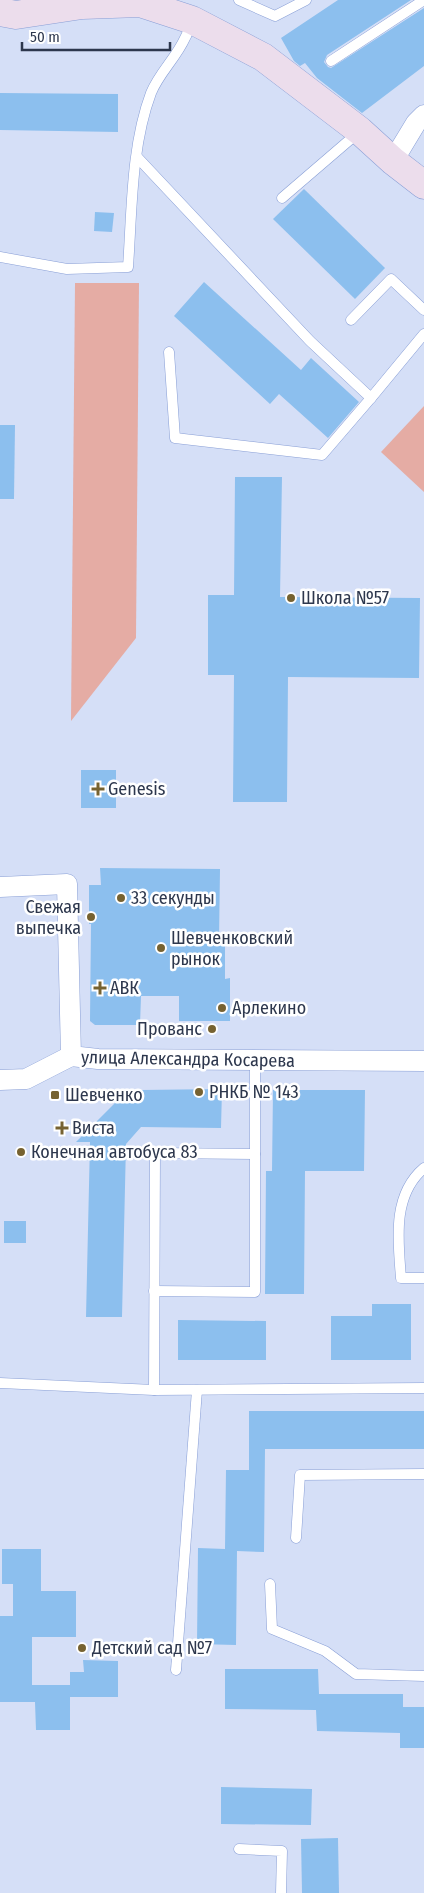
<svg xmlns="http://www.w3.org/2000/svg" width="424" height="1893" viewBox="0 0 424 1893" font-family="'Fira Sans Condensed',sans-serif">
<style>
.green{fill:#e5aca4}
.building{fill:#8cbfee}
.lines{fill:none;stroke-linecap:round;stroke-linejoin:round}
.lane-casing{stroke:#899fd6;stroke-width:11}
.street-casing{stroke:#899fd6;stroke-width:21}
.secondary-casing{stroke:#899fd6;stroke-width:29}
.lane{stroke:#fff;stroke-width:10}
.street{stroke:#fff;stroke-width:20}
.secondary{stroke:#ecddec;stroke-width:28}
.poi-dot{fill:#766231;stroke:#fff;stroke-width:2}
.labels{text-anchor:middle;stroke-width:5;stroke-linejoin:round;paint-order:stroke}
.poi-label{font-size:18px;fill:#2d374d;stroke:#fff;text-anchor:start}
.street-label{font-size:18px;fill:#2d374d;stroke:#fff}
</style>
<rect width="100%" height="100%" fill="#d5dff7"/>
<!-- green -->
<g class="green">
<polygon points="75,283 139,283 136,638 71,721"/>
<polygon points="424,406 424,492 381,452"/>
</g>
<!-- building -->
<g class="building">
<polygon points="338,0 411,0 327,55 324,62 328,67 331,68 424,8 424,66 362,113 317,78 305,63 300,66 294,61 281,38"/>
<polygon points="0,93 118,94 118,132 0,130"/>
<polygon points="304,189 385,268 355,299 273,219"/>
<polygon points="95,212 114,213 112,232 94,231"/>
<polygon points="204,282 301,370 311,358 359,402 328,438 279,394 270,404 174,316"/>
<polygon points="0,425 15,425 14,499 0,499"/>
<polygon points="235,477 282,477 280,597 420,598 419,678 288,677 287,802 233,802 234,675 208,675 208,595 234,595"/>
<rect x="81" y="770" width="35" height="38"/>
<polygon points="100,868 220,869 219,941 225,941 225,979 230,978 230,1021 179,1021 179,996 141,996 140,1025 95,1025 90,1021 91,924 89,924 89,885 101,885"/>
<polygon points="222,1089 221,1128 141,1127 126,1144 122,1317 86,1317 90,1142 76,1142 116,1102 142,1102 142,1090"/>
<polygon points="273,1090 365,1090 364,1171 305,1171 304,1294 265,1294 266,1171 272,1171"/>
<rect x="4" y="1221" width="22" height="22"/>
<polygon points="372,1304 411,1304 411,1360 331,1360 331,1316 372,1316"/>
<polygon points="178,1320 266,1321 266,1360 178,1360"/>
<polygon points="249,1411 424,1411 424,1449 265,1449 264,1552 237,1551 236,1645 197,1644 198,1548 225,1549 226,1470 249,1470"/>
<polygon points="2,1549 41,1549 41,1591 76,1591 76,1637 32,1637 32,1685 70,1685 70,1672 84,1672 83,1660 118,1661 118,1697 70,1697 70,1730 36,1730 35,1702 0,1702 0,1616 13,1616 13,1584 2,1584"/>
<polygon points="225,1669 318,1669 319,1694 403,1694 403,1707 424,1707 424,1748 400,1748 400,1733 317,1731 316,1710 225,1709"/>
<polygon points="221,1787 312,1789 311,1825 221,1824"/>
<polygon points="338,1838 339,1893 302,1893 301,1839"/>
</g>
<g class="lines">
<defs>
<g id="lane">
<polyline points="239,0 275,16 306,0"/>
<polyline points="331,61 424,0"/>
<polyline points="137,157 310,341 371,398 424,334"/>
<polyline points="282,198 360,131"/>
<path d="M0,257L67,269L128,267C132,211 131,146 151,93C159,73 176,58 185,38C188,33 190,26 192,20"/>
<polyline points="351,320 391,279 424,310"/>
<polyline points="169,352 175,438 322,455 371,398"/>
<path d="M424,1168C392,1195 398,1240 401,1278H424"/>
<polyline points="154,1291 255,1292 255,1154"/>
<polyline points="0,1383 154,1390 424,1388"/>
<polyline points="154,1390 155,1153 255,1154 255,1061"/>
<polyline points="296,1538 300,1475 424,1474"/>
<polyline points="270,1584 272,1629 325,1651 356,1674 424,1676"/>
<polyline points="176,1670 197,1390"/>
<polyline points="239,1849 282,1851 281,1893"/>
</g>
<g id="street">
<polyline points="393,161 416,123 424,115"/>
<polyline points="0,887 67,884 71,1056 98,1059 424,1061"/>
<polyline points="0,1080 26,1079 71,1056"/>
</g>
<polyline id="secondary" points="0,12 16,15 82,5 140,3 192,20 263,57 360,131 393,161 424,185"/>
</defs>
<!-- lane casing -->
<use href="#lane" class="lane-casing"/>
<!-- street casing -->
<use href="#street" class="street-casing"/>
<!-- secondary casing -->
<use href="#secondary" class="secondary-casing"/>
<!-- lane -->
<use href="#lane" class="lane"/>
<!-- street -->
<use href="#street" class="street"/>
<!-- secondary -->
<use href="#secondary" class="secondary"/>
</g>
<!-- markers -->
<g class="poi-dot">
<circle cx="291" cy="598" r="5"/>
<path d="M95.5 781.5h5v5h5v5h-5v5h-5v-5h-5v-5h5z"/>
<circle cx="121" cy="898" r="5"/>
<circle cx="91" cy="917" r="5"/>
<circle cx="161" cy="948" r="5"/>
<path d="M97.5 980.5h5v5h5v5h-5v5h-5v-5h-5v-5h5z"/>
<circle cx="222" cy="1008" r="5"/>
<circle cx="212" cy="1029" r="5"/>
<circle cx="199" cy="1092" r="5"/>
<rect x="50" y="1090" width="10" height="10" rx="2.5"/>
<path d="M59.5 1120.5h5v5h5v5h-5v5h-5v-5h-5v-5h5z"/>
<circle cx="21" cy="1152" r="5"/>
<circle cx="82" cy="1648" r="5"/>
</g>
<g class="labels">
<!-- poi labels -->
<g class="poi-label">
<text x="301" y="604">Школа №57</text>
<text x="108" y="795">Genesis</text>
<text x="131" y="904">33 секунды</text>
<text x="81" y="913" text-anchor="end">Свежая<tspan x="81" dy="21">выпечка</tspan></text>
<text x="171" y="944">Шевченковский<tspan x="171" dy="21">рынок</tspan></text>
<text x="110" y="994">АВК</text>
<text x="232" y="1014">Арлекино</text>
<text x="202" y="1035" text-anchor="end">Прованс</text>
<text x="209" y="1098">РНКБ № 143</text>
<text x="65" y="1101">Шевченко</text>
<text x="72" y="1134">Виста</text>
<text x="31" y="1158">Конечная автобуса 83</text>
<text x="92" y="1654">Детский сад №7</text>
</g>
<!-- street labels -->
<g class="street-label">
<text transform="translate(188 1059) rotate(1)" y="6">улица Александра Косарева</text>
</g>
</g>
<!-- scale -->
<path d="M22 42v8h148v-8" fill="none" stroke="#2d374d" stroke-width="2.5"/>
<text x="30" y="42" font-size="15" fill="#2d374d" stroke="#ffffff" stroke-width="4" paint-order="stroke">50 m</text>
</svg>
